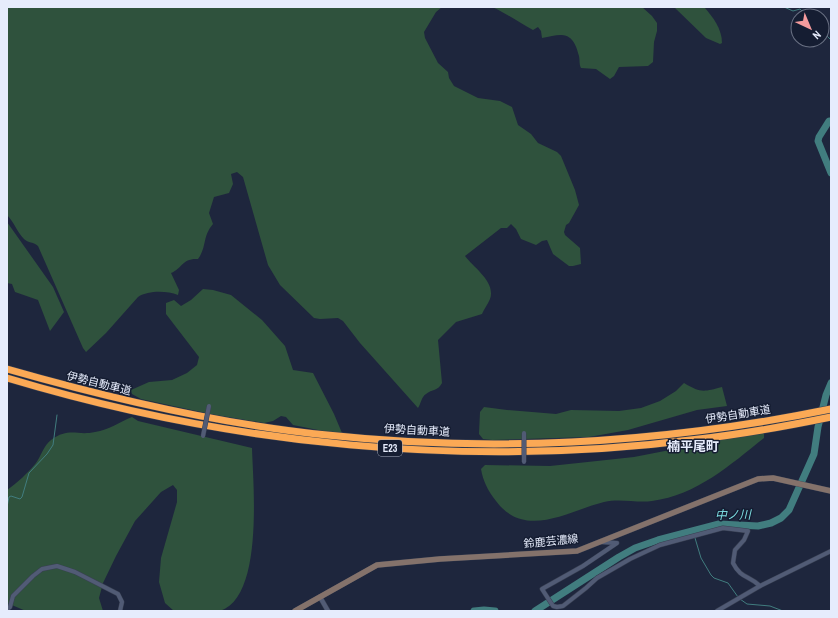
<svg xmlns="http://www.w3.org/2000/svg" width="838" height="618" viewBox="0 0 838 618" font-family="'Archivo Narrow','Noto Sans JP',sans-serif">
<style>
.green{fill:#2f523d}
.lines{fill:none;stroke-linecap:round;stroke-linejoin:round}
.stream{stroke:#417d7f;stroke-width:1}
.river{stroke:#417d7f;stroke-width:7}
.minor-casing{stroke:#394053;stroke-width:5}
.tertiary-casing{stroke:#394053;stroke-width:5.5}
.secondary-casing{stroke:#394053;stroke-width:6}
.motorway-casing{stroke:#394053;stroke-width:8}
.minor{stroke:#515b75;stroke-width:4}
.tertiary{stroke:#515b75;stroke-width:4.5}
.secondary{stroke:#84726b;stroke-width:5.5}
.motorway{stroke:#fba955;stroke-width:7}
.minor-bridge-casing{stroke:#394053;stroke-width:5;stroke-linecap:butt}
.minor-bridge{stroke:#515b75;stroke-width:4}
.labels{text-anchor:middle;stroke-width:3;stroke-linejoin:round;paint-order:stroke}
.shield{fill:#151d32;stroke:#a7aebf;stroke-width:1}
.shield-label{font-size:10px;font-weight:bold;fill:#e6ecfc}
.street-label{font-size:11px;fill:#e6ecfc;stroke:#151d32}
.water-label{font-size:12px;font-style:italic;fill:#7edfe3;stroke:#151d32}
.quarter-label{font-size:13px;font-weight:bold;fill:#e6ecfc;stroke:#151d32}
</style>
<rect width="100%" height="100%" fill="#1e263d"/>
<!-- green -->
<g class="green">
<path d="M7,7H442L436,12L424,32L425,38L438,63L448,72L449,78L454,86L478,98L500,101L512,107L518,125L531,134L538,143L557,152L561,156L575,190L579,205L569,223L566,225L564,232L565,235L580,248L581,264L573,266H569L553,254L547,240L542,241L536,245L521,239L516,229L511,224L507,228H501L465,256C474,268 496,282 490,299C488,304 484,309 482,314L456,322L438,340L442,383C438,391 432,389 426,394C421,397 421,404 418,408L360,343L343,321L338,318L320,319L314,318L280,285L268,265L243,177L237,172L231,174L233,184L229,193L214,197L209,213L213,224C202,237 207,247 198,259C182,258 183,268 171,273L179,290L178,295C167,291 149,290 138,297L106,333L86,352L83,348L38,246C34,242 28,243 24,239C17,232 14,222 7,215Z"/>
<path d="M492,7H642L652,16L657,23V31L654,42L653,62L648,66L619,67L614,76L610,79L596,69L581,68C579,64 580,61 579,56C573,31 563,33 542,38L541,31L538,27L533,30C518,22 506,13 492,7Z"/>
<path d="M674,7H704C713,17 722,29 722,43L720,44L706,38Z"/>
<polygon points="7,222 53,287 64,312 50,331 38,300 15,292 12,284 7,283"/>
<polygon points="203,289 213,290 231,295 262,320 285,346 293,370 313,373 334,414 342,433 323,431 293,425 286,417 281,416 273,421 264,423 210,414 141,399 132,394 131,390 149,382 172,380 187,373 197,365 199,357 166,314 166,303 174,300 181,306 191,300"/>
<path d="M684,383C701,393 703,392 722,387L727,406L697,410L628,430L589,437L492,440L483,439L479,434L480,412L484,407L507,410L556,414L571,410L619,411L641,408L660,401L676,391Z"/>
<path d="M132,417L138,421L252,448C253,484 264,597 220,611C212,613 184,611 174,611L165,603L159,582L161,558L177,502V490L173,485L161,492L135,521L116,556L103,583L99,598L103,611H26L7,603V490C17,483 28,473 36,463C41,456 44,445 51,440C69,427 77,436 95,432C109,430 119,422 132,417Z"/>
<path d="M764,433V438C730,465 697,495 652,501C636,503 620,498 604,502C568,511 525,540 496,501C488,491 483,481 481,469L485,465L550,466L597,461L634,457L670,450L698,443Z"/>
</g>
<g class="lines">
<!-- stream -->
<g class="stream">
<polyline points="784,7 793,11 800,9 807,16"/>
<polyline points="822,31 831,40"/>
<polyline points="7,507 9,497 11,496 20,499 22,497 29,473 47,454 53,445 57,415"/>
<polyline points="693,530 694,535"/>
<polyline points="695,538 701,558 711,575 714,578 728,583 738,597"/>
<polyline points="740,599 747,604 770,606 783,611"/>
</g>
<!-- river -->
<g class="river">
<polyline points="831,121 829,121 819,137 818,141 831,173"/>
<polyline points="474,611 484,610 495,611"/>
<polyline points="535,611 619,557 635,548 658,540 719,524 758,526 771,523 781,518 789,510 814,454 818,427 826,395 831,383"/>
</g>
<defs>
<g id="minor">
<path d="M601,542L617,543L583,566L542,589L553,606L557,607L563,606L586,588L597,578L630,559L660,545L723,528L748,531L744,540L735,550L733,563C741,579 749,575 760,586"/>
<polyline points="7,609 10,607 13,596 33,576 42,569 57,566 75,572 118,594 122,602 120,611"/>
<polyline points="717,611 760,586 831,551"/>
</g>
<polyline id="tertiary" points="320,597 328,611"/>
<polyline id="secondary" points="295,611 377,565 440,559 577,551 758,479 773,478 831,491"/>
<g id="motorway">
<path d="M7,369C112,399 218,424 327,435C495,453 665,443 831,409"/>
<path d="M7,378C230,445 467,469 699,439C743,434 787,426 831,417"/>
</g>
</defs>
<!-- minor casing -->
<use href="#minor" class="minor-casing"/>
<!-- tertiary casing -->
<use href="#tertiary" class="tertiary-casing"/>
<!-- secondary casing -->
<use href="#secondary" class="secondary-casing"/>
<!-- motorway casing -->
<use href="#motorway" class="motorway-casing"/>
<!-- minor -->
<use href="#minor" class="minor"/>
<!-- tertiary -->
<use href="#tertiary" class="tertiary"/>
<!-- secondary -->
<use href="#secondary" class="secondary"/>
<!-- motorway -->
<use href="#motorway" class="motorway"/>
<defs>
<g id="minor-bridge">
<polyline points="524,433 524,462"/>
<polyline points="203,436 209,406"/>
</g>
</defs>
<!-- minor-bridge casing -->
<use href="#minor-bridge" class="minor-bridge-casing"/>
<!-- minor-bridge -->
<use href="#minor-bridge" class="minor-bridge"/>
</g>
<g class="labels">
<!-- shield labels -->
<rect class="shield" x="378" y="440" width="24" height="16" rx="3"/>
<g class="shield-label">
<text x="390" y="452">E23</text>
</g>
<!-- street labels -->
<g class="street-label">
<text transform="translate(99 383) rotate(14)" y="4">伊勢自動車道</text>
<text transform="translate(738 414) rotate(-9)" y="4">伊勢自動車道</text>
<text transform="translate(417 430) rotate(3)" y="4">伊勢自動車道</text>
<text transform="translate(551 541) rotate(-6)" y="4">鈴鹿芸濃線</text>
</g>
<!-- water labels -->
<g class="water-label">
<text transform="translate(733 515) rotate(-1)" y="4">中ノ川</text>
</g>
<!-- quarter labels -->
<g class="quarter-label">
<text x="693" y="451">楠平尾町</text>
</g>
</g>
<!-- border -->
<rect width="838" height="618" fill="none" stroke="#e6ecfc" stroke-width="16"/>
<!-- north arrow -->
<g transform="translate(810 28) rotate(136)"><circle r="19" fill="#151d32" stroke="#697083"/>
<path d="M0-3L7 15L0 10L-7 15Z" fill="#f59b9d"/>
<text y="-6" font-size="11" font-weight="bold" text-anchor="middle" fill="#e6ecfc">N</text>
</g>
</svg>
